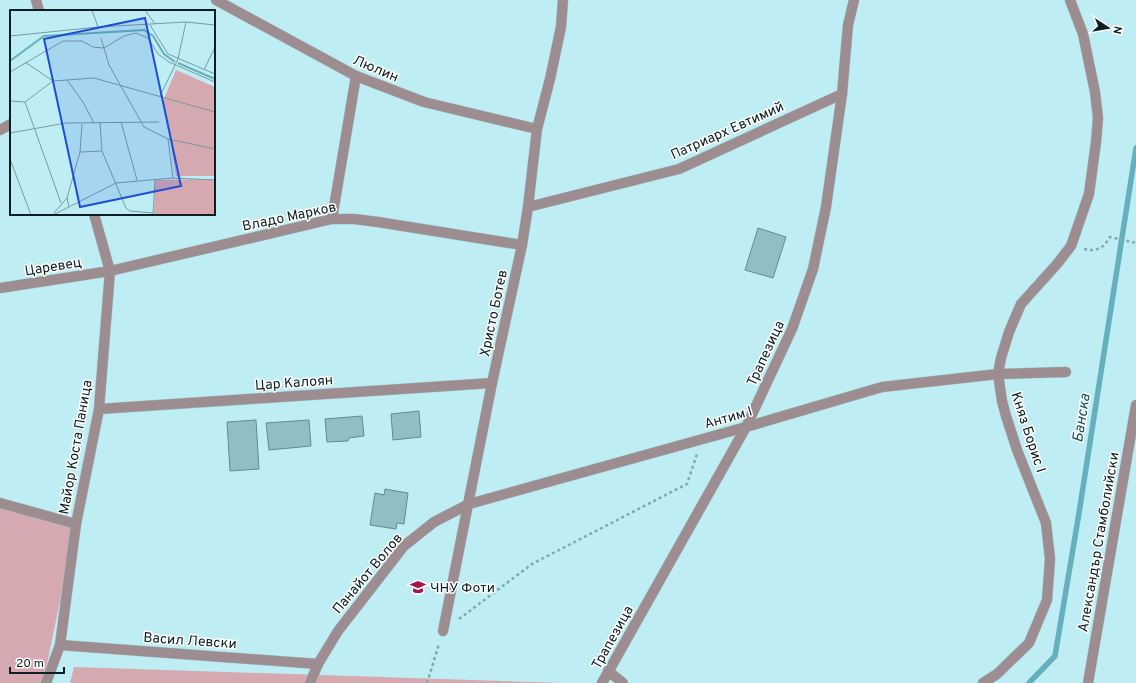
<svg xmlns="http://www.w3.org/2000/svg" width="1136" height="683" viewBox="0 0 1136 683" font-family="Overpass,sans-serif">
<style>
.green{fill:#d6a9b1}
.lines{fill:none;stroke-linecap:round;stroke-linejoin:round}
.stream{stroke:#65b0bc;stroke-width:5.5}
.building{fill:#91bdc4;stroke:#618b92}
.minor-casing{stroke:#9fc8ce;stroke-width:11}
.path{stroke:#83a8ae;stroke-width:2.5;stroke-dasharray:3 3;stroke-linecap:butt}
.minor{stroke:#9e8d90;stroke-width:10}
.labels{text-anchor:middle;stroke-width:3;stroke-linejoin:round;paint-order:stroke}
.street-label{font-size:14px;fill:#0d1f22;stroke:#fff}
.poi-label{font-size:14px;fill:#0d1f22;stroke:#fff;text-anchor:start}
.water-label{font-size:15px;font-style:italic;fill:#10525b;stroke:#fff}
.inset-river{fill:none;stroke:#65b0bc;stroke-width:2}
.inset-road{fill:none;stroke:#789ba0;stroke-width:1}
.view{fill:#1d4ed8;fill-opacity:0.15;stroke:#1d4ed8;stroke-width:2}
.inset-edge{fill:none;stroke:#0d1f22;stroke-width:2}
</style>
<rect width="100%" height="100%" fill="#bfedf4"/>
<!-- green -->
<g class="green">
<polygon points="0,506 76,524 43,683 0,683"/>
<polygon points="74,667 565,683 70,683"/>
</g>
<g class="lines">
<!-- stream -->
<polyline class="stream" points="1029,683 1055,656 1079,513 1136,148"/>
</g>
<!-- building -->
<g class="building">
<polygon points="758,228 786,237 773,278 745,270"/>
<polygon points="419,411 421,437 393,440 391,414"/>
<polygon points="362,416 364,436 349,438 348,441 327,442 325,419"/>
<polygon points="256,420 259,469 230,471 227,422"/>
<polygon points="309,420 311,446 269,450 266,423"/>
<polygon points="385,489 408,493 404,524 397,523 396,529 370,525 375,493 384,495"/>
</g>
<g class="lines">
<defs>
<g id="minor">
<polyline points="36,0 39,11"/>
<polyline points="216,0 356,76 424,102 537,129"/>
<polyline points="0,130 11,124"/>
<polyline points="528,207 679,169 842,94"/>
<polyline points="332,219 356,76"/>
<polyline points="0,288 110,271 332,219 354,219 378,222 522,245"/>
<polyline points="99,409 492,383"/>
<polyline points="0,503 76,524"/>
<polyline points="443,631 492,383 522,245 528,207 537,129 550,79 561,27 563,0"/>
<polyline points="60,645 318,664"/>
<polyline points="608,671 623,683"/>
<polyline points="46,683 60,645 76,524 99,409 110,271 94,214"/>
<polyline points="310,683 318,664 338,631 404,546 434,522 469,504 746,427 882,387 998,374 1066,372"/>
<polyline points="602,683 746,427 792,329 813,269 826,207 842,94 848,25 854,0"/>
<polyline points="983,683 997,674 1029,643 1047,600 1050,559 1046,523 1017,450 1006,416 1002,401 998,374 1001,358 1009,332 1021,304 1057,264 1071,246 1089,194 1096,142 1098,118 1095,92 1083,34 1070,0"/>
<polyline points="1088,683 1136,405"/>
</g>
</defs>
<!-- minor casing -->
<use href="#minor" class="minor-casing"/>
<!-- path -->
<g class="path">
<path d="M1084,249C1098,252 1103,248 1110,237L1136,243"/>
<polyline points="459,619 532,564 687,484 697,454"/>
<polyline points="427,683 439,644"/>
</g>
<!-- minor -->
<use href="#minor" class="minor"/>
</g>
<!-- icons -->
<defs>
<symbol id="school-bare" viewBox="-9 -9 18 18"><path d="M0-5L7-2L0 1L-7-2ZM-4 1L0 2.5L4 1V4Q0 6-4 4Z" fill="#a6124c" stroke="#fff" stroke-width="2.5" paint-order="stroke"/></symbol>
</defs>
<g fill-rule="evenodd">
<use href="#school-bare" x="407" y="576" width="22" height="22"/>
</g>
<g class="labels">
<!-- street labels -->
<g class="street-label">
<text transform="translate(376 68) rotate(23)" y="5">Люлин</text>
<text transform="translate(727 130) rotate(-24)" y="5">Патриарх Евтимий</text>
<text transform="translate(289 216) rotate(-12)" y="5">Владо Марков</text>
<text transform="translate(53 266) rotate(-9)" y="5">Царевец</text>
<text transform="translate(493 313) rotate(-78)" y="5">Христо Ботев</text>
<text transform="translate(765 353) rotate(-65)" y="5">Трапезица</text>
<text transform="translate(294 382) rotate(-4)" y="5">Цар Калоян</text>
<text transform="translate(728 417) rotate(-16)" y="5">Антим I</text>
<text transform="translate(1029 432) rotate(72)" y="5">Княз Борис I</text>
<text transform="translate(75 447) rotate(-80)" y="5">Майор Коста Паница</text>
<text transform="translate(1098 542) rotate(-80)" y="5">Александър Стамболийски</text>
<text transform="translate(367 573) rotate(-50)" y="5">Панайот Волов</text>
<text transform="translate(612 637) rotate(-61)" y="5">Трапезица</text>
<text transform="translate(190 640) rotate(4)" y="5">Васил Левски</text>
</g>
<!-- poi labels -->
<g class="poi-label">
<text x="430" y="592">ЧНУ Фоти</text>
</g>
<!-- water labels -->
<g class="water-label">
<text transform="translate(1081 418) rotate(-81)" y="5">Банска</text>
</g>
</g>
<!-- overview -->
<g transform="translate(10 10)">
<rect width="205" height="205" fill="#bfedf4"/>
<path d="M166,60L205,77V166H166L153,91ZM205,169V205H144L145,170Z" fill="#d6a9b1"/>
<path class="inset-river" d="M0,51L34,26L134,20L143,26L154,44L165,52M168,53L205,69"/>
<path class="inset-road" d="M82,0L88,17M135,0L145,14M140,15L158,44L205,64M0,26L88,17L176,12L205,15M91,28L99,55L134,117L158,129L205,139M15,52L43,71M194,60L205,37M0,62L53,31H72L83,37L94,38L114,26L126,23L138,28L148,44L159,52L205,72M57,70L73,92L84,113M150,86L168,49L176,12M0,91L15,92L43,71L84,68L205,102M15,92L51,193M90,112L92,141L116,198L120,201L143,203M111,112L127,170M0,123L56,113L149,112M158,129L163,168M70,142L92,141M0,149L21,205M59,197L57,188L70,142L72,114M44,203L57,188M43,205L106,173L163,168L205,170M143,205L145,170"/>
<path class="view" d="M135,8L171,176L70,197L34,29Z"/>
<rect width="205" height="205" class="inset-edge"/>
</g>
<!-- north arrow -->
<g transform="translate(1108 28) rotate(102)" stroke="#ffffff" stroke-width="3" paint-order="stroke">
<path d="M0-3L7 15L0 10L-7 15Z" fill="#0d1f22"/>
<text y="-6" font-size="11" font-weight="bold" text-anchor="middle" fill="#0d1f22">N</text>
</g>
<!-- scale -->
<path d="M10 667v6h54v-6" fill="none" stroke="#0d1f22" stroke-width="2"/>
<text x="16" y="667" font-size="12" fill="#0d1f22" stroke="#ffffff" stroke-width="3" paint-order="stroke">20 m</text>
</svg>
